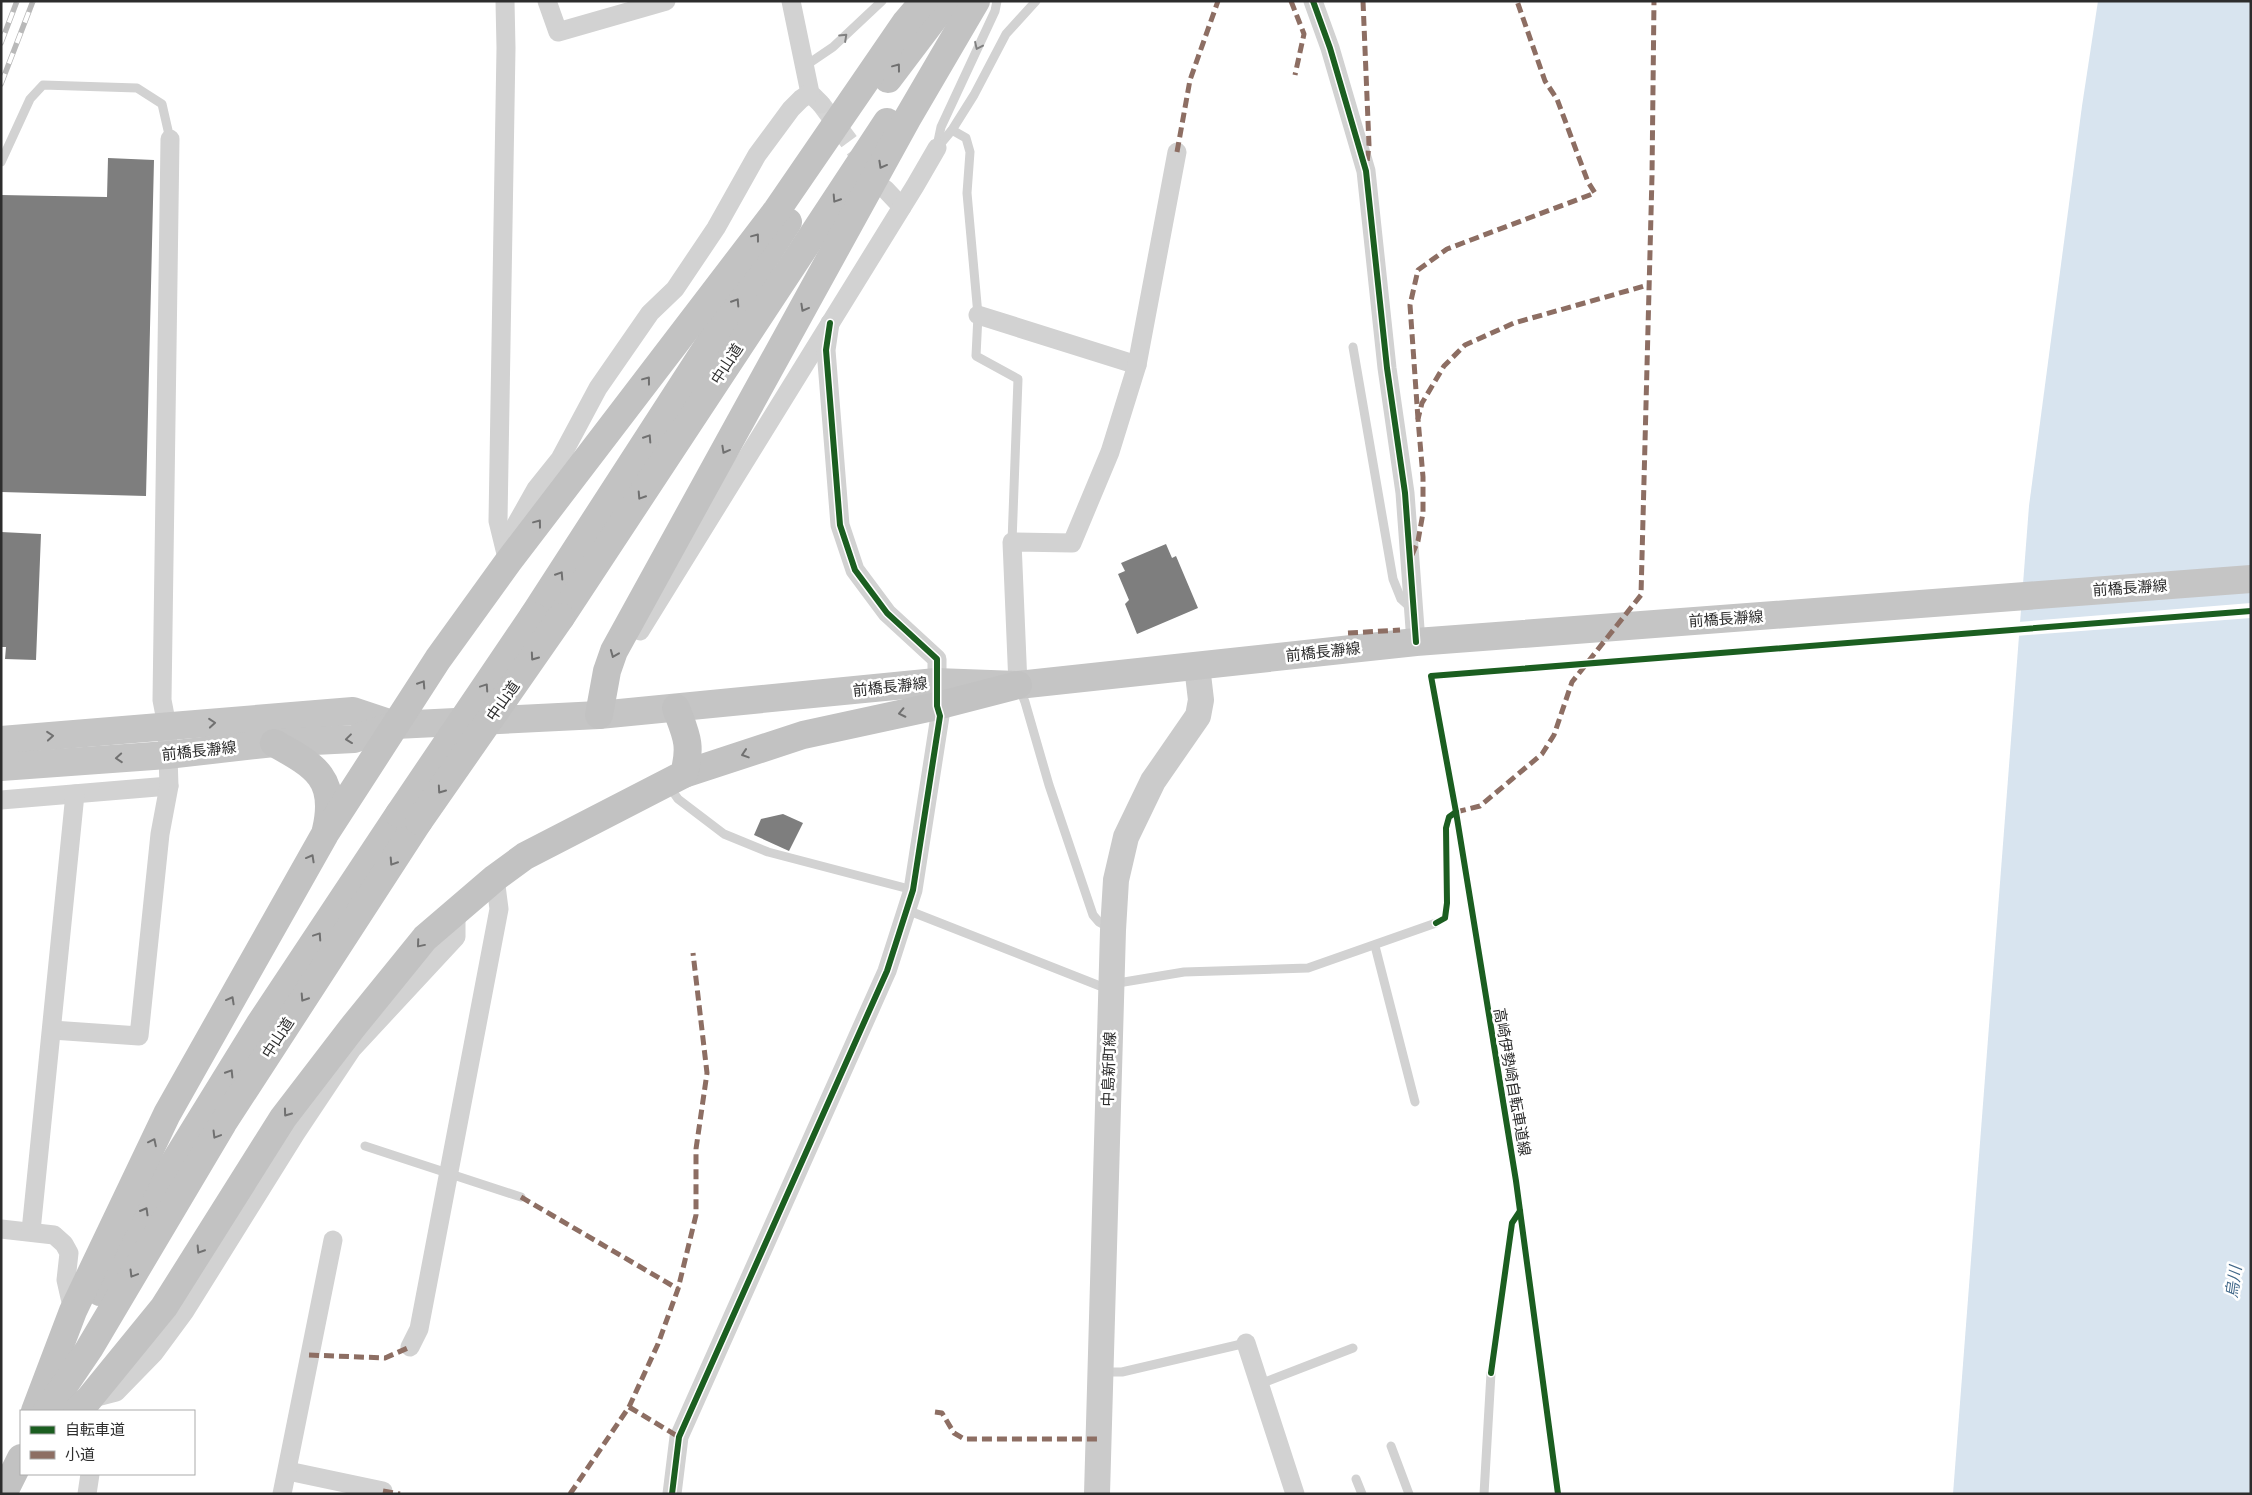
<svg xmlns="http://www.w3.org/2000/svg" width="2252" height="1495" viewBox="0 0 2252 1495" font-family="'Noto Sans','Noto Sans JP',sans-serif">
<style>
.water{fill:#d8e4ef}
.pier{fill:#fff}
.building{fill:#7e7e7e}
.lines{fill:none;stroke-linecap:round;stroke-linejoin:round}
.minor-tunnel{stroke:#d5d5d5;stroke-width:19;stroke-dasharray:19 9;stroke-linecap:butt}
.service{stroke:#d2d2d2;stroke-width:9}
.minor{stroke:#d2d2d2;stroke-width:19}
.secondary{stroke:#cbcbcb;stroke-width:26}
.primary{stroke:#c5c5c5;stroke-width:28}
.trunk{stroke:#c2c2c2;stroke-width:28}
.rail-casing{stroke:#b9b9b9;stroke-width:5.5}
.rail{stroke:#fff;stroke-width:4;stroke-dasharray:11;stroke-linecap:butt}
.trunk-bridge{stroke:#c2c2c2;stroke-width:28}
.quiet{stroke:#8d6e63;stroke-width:5;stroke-dasharray:10 5;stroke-linecap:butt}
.cycleway-casing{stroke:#fff;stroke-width:9}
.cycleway{stroke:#1b5e20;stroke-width:6}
.oneway{stroke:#808080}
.oneway2{stroke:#707070}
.oneway3{stroke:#717171}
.labels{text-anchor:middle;stroke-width:5;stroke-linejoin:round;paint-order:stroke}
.street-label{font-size:15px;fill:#2d2d2d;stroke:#fff}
.water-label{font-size:16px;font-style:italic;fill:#416788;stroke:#fff}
</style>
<rect width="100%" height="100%" fill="#fff"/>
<!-- water -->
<polygon class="water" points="2098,1 2251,1 2251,1494 1953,1494 2029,506 2082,106"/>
<!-- pier -->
<polygon class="pier" points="2251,603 2251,618 2016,636 2018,622"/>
<!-- building -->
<g class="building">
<polygon points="108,158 154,160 146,496 1,492 1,195 107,197"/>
<polygon points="1,532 41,534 36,660 5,659 6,647 1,647"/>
<polygon points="1166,544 1172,558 1176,556 1198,608 1137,634 1125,604 1129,600 1118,574 1125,571 1121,563"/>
<polygon points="783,814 803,823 789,851 754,835 761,819"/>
</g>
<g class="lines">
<!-- minor-tunnel -->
<polyline class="minor-tunnel" points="821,104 868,167"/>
<!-- service -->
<g class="service">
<polyline points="805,66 833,47 882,1"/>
<polyline points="952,130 966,138 970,152 967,193 978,315 976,356 1018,379 1012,542"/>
<polyline points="937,146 941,127 995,11 997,1"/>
<polyline points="937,148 952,130 974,95 1006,34 1036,1"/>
<polyline points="1,162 30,99 43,85 137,88 162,104 170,139"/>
<polyline points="1353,347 1393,579 1401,599 1412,609"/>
<polyline points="1019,687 1025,702 1049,785 1093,915 1099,922 1110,928"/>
<polyline points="669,786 678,799 724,834 768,852 913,890"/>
<polyline points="907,910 1100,986 1184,972 1308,968 1436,923"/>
<polyline points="1375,946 1415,1102"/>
<polyline points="365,1146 521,1197"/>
<polyline points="1103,1372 1122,1372 1246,1343"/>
<polyline points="1260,1384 1353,1348"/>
<polyline points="1391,1446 1409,1494"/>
<polyline points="1356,1479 1362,1494"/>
<polyline points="1484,1494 1491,1373"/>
</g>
<!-- minor -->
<g class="minor">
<polyline points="505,1 506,48 498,521 508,562"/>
<polyline points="547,1 558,32 666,1"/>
<polyline points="791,1 810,93 821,104"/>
<polyline points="1313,1 1330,48 1366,171 1387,368 1405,493 1416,642"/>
<polyline points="885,189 902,207"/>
<polyline points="978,315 1137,365"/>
<polyline points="505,544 536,489 560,459 598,388 650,313 675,289 716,228 757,155 791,109 801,99 810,93"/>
<polyline points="640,631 915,186 937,148"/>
<polyline points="1018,685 1012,542 1072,543 1110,452 1137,365 1177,152"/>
<polyline points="1,800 169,786"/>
<polyline points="52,1030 139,1036 160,834 169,786 167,726 162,700 170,139"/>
<polyline points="1,1229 54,1235 64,1244 69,1253 66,1280 73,1311"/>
<polyline points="31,1231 75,794"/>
<polyline points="1246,1343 1295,1494"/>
<polyline points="410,1347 419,1329 499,909 495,878"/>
<polyline points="90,1401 89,1399 116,1392 154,1353 185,1311 296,1133 352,1049 456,937 456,911"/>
<polyline points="288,1471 383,1491"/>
<polyline points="87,1494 90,1474"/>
<polyline points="282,1494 333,1240"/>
<polyline points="672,1494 679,1437 887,971 913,890 940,716 937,706 937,659 887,613 855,570 840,525 826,350 830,323"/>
</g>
<!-- secondary -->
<polyline class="secondary" points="1097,1494 1113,930 1116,880 1126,837 1153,781 1198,716 1201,700 1197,666"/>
<!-- primary -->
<g class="primary">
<polyline points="1,740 353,711 395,725"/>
<polyline points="1,767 167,755 274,743 354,739 395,725 599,715 936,682 1018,685 1416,642 2251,579"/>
</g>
<!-- trunk -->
<g class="trunk">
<polyline points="888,79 947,1"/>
<polyline points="533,616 788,222"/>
<polyline points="561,617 887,122"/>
<polyline points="599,715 607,671 614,651 907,119 976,1"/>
<path d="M274,743C315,766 338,778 326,830"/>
<polyline points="684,774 803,735 937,706 1018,685"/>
<polyline points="100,1292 167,1174 259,1025 399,814"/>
<polyline points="35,1411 73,1311 167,1114 325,834 438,659 508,562 777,210 906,22 924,1"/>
<polyline points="47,1411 89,1349 223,1123 419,821"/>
<path d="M77,1411L89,1399L164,1307L283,1118L352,1028L425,938L495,878L525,856L684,774C692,744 686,735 676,708"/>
<polyline points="3,1494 21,1458"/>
</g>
<defs>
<g id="rail">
<polyline points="1,43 17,1"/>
<polyline points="1,84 33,1"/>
</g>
</defs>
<!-- rail casing -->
<use href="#rail" class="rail-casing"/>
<!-- rail -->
<use href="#rail" class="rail"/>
<!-- trunk-bridge -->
<g class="trunk-bridge">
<polyline points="399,814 533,616"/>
<polyline points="419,821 561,617"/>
</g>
<!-- quiet -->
<g class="quiet">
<polyline points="1291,1 1304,34 1295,75"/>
<polyline points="1363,1 1369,145 1367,163"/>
<polyline points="1177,152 1190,80 1218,1"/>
<polyline points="1418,419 1410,305 1418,270 1447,249 1595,193 1588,182 1557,99 1545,81 1517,1"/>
<polyline points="1412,555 1418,541 1423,513 1423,477 1418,419 1422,403 1444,366 1465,345 1514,323 1648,285"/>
<polyline points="1348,633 1400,630"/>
<polyline points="1456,812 1480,806 1542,754 1554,735 1572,682 1641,595 1652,176 1654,1"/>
<polyline points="521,1197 678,1289"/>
<polyline points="309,1355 385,1358 410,1347"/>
<polyline points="629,1407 679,1437"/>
<polyline points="935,1412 942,1413 954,1433 964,1439 1098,1439"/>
<polyline points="383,1491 400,1494"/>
<polyline points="570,1494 629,1407 658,1344 678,1289 696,1215 696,1149 707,1073 693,953"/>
</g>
<defs>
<g id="cycleway">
<polyline points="1313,1 1330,48 1366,171 1387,368 1405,493 1416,642"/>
<polyline points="1436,923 1445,918 1447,903 1446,828 1449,817 1456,812"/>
<polyline points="1491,1373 1512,1223 1520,1211"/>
<polyline points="672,1494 679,1437 887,971 913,890 940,716 937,706 937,659 887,613 855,570 840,525 826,350 830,323"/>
<polyline points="1558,1494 1516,1181 1456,812 1431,676 2251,611"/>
</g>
</defs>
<!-- cycleway casing -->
<use href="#cycleway" class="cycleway-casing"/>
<!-- cycleway -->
<use href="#cycleway" class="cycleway"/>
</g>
<!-- one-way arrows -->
<defs><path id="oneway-chevron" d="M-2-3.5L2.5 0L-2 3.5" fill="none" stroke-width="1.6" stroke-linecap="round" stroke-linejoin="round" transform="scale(1.25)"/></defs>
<g class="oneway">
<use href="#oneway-chevron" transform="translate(844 37) rotate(-43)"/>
<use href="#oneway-chevron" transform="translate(978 46) rotate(115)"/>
</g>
<g class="oneway2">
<use href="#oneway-chevron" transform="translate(897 67) rotate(-53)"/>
<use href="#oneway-chevron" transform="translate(882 165) rotate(119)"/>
<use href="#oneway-chevron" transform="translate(836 199) rotate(123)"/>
<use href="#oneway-chevron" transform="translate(756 237) rotate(-53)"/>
<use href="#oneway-chevron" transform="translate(736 302) rotate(-57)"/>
<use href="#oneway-chevron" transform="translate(804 308) rotate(119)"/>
<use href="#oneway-chevron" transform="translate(647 380) rotate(-53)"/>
<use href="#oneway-chevron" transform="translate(648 438) rotate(-57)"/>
<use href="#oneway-chevron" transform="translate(725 450) rotate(119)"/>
<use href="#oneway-chevron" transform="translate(641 496) rotate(123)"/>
<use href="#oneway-chevron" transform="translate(538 523) rotate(-53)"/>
<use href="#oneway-chevron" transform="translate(560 575) rotate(-57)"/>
<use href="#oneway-chevron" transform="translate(614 654) rotate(112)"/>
<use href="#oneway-chevron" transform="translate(534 657) rotate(125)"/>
<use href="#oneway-chevron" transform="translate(422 684) rotate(-57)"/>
<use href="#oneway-chevron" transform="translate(485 687) rotate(-56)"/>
<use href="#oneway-chevron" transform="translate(902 713) rotate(168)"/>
<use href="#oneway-chevron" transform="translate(745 754) rotate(162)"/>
<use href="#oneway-chevron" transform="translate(441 790) rotate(125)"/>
<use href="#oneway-chevron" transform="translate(311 858) rotate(-61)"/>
<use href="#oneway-chevron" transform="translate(393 862) rotate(123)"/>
<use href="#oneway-chevron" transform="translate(318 936) rotate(-56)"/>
<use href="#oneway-chevron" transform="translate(420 944) rotate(130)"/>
<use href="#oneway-chevron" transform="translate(304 998) rotate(123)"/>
<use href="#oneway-chevron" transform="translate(231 1000) rotate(-61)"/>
<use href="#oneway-chevron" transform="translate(230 1073) rotate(-58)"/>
<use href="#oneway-chevron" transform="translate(287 1113) rotate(126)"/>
<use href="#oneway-chevron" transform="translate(216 1135) rotate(121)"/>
<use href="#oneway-chevron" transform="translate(153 1142) rotate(-64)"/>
<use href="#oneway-chevron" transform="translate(145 1211) rotate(-60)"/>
<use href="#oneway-chevron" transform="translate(200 1250) rotate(122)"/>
<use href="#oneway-chevron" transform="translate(133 1274) rotate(121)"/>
</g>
<g class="oneway3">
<use href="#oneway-chevron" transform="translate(212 723) rotate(-5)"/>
<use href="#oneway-chevron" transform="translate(50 736) rotate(-5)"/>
<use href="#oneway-chevron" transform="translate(349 739) rotate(173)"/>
<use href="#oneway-chevron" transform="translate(119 758) rotate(176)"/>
</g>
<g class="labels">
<!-- street labels -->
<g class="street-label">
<text transform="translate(727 364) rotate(-57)" y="5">中山道</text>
<text transform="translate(2130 588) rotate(-4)" y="5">前橋長瀞線</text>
<text transform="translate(1726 619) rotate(-4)" y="5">前橋長瀞線</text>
<text transform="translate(1323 652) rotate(-6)" y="5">前橋長瀞線</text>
<text transform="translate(890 687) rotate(-6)" y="5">前橋長瀞線</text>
<text transform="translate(503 701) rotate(-55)" y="5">中山道</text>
<text transform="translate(199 751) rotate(-6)" y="5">前橋長瀞線</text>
<text transform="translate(278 1038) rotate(-57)" y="5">中山道</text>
<text transform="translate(1109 1069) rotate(-88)" y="5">中島新町線</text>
<text transform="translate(1512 1082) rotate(80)" y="5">高崎伊勢崎自転車道線</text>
</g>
<!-- water labels -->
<g class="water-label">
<text transform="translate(2233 1282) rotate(-82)" y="6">烏川</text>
</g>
</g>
<!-- border -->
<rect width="2252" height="1495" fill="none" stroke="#2d2d2d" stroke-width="5"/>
<!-- legend -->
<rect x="20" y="1410" width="175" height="65" fill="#ffffff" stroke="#ababab"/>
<rect x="30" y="1426" width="25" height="8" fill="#1b5e20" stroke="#ababab"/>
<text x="65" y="1435" font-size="15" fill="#2d2d2d">自転車道</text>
<rect x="30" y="1451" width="25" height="8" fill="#8d6e63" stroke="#ababab"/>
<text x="65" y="1460" font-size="15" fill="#2d2d2d">小道</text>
</svg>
